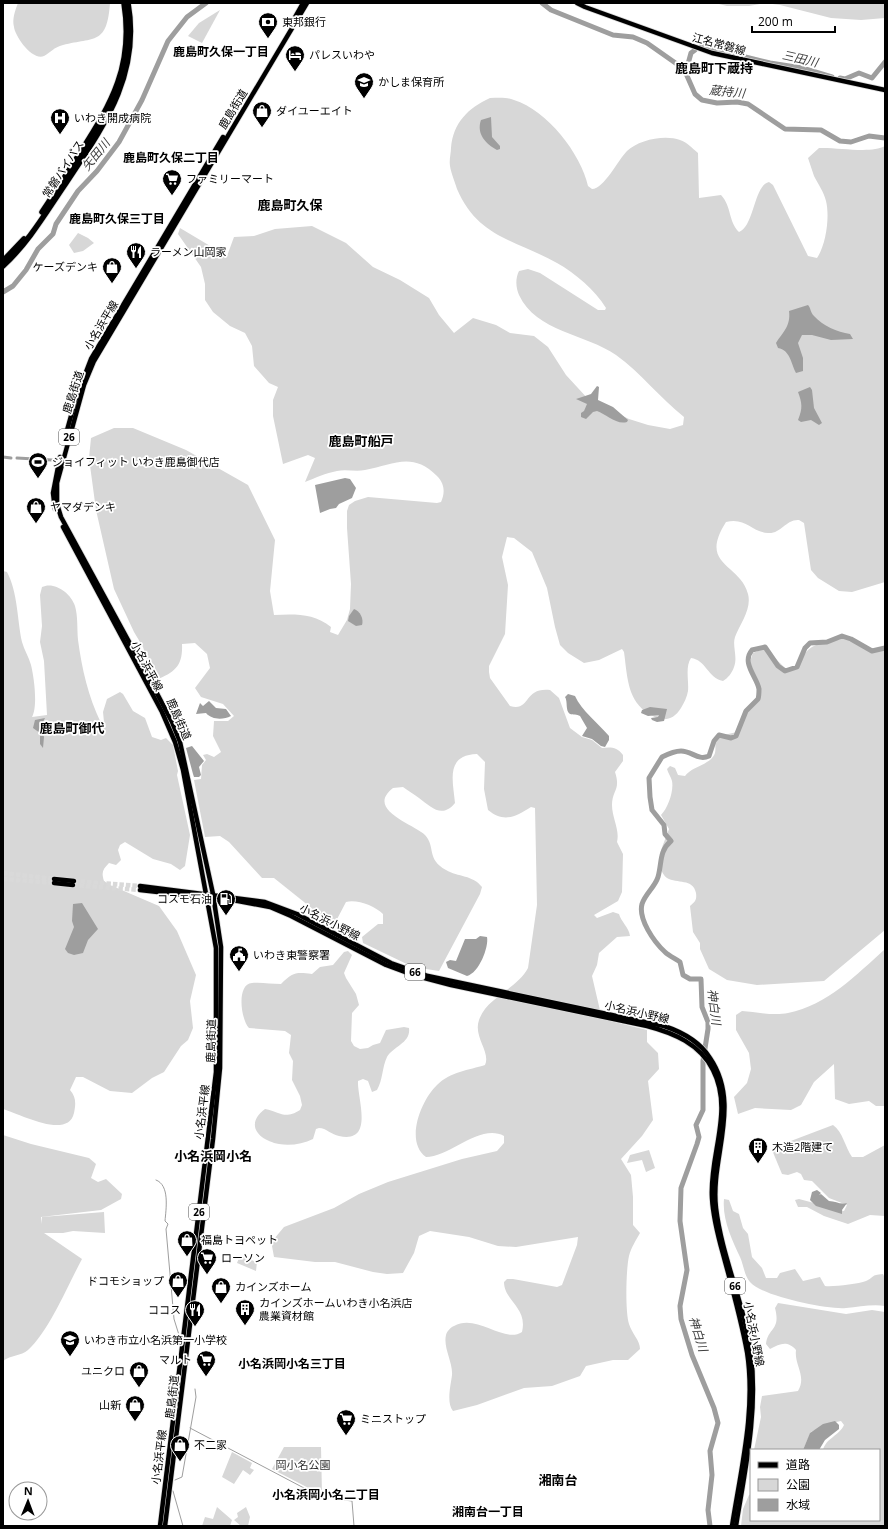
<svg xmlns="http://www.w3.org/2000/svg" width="888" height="1529" viewBox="0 0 888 1529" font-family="'Open Sans','Noto Sans JP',sans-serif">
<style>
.green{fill:#d7d7d7}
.water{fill:#9e9e9e}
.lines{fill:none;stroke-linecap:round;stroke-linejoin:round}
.stream{stroke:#9e9e9e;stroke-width:1}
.canal{stroke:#9e9e9e;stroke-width:3}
.river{stroke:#9e9e9e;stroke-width:5}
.major-tunnel{stroke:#d9d9d9;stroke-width:4.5;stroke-dasharray:4.5 2;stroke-linecap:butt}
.major-casing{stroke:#dbdbdb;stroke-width:6}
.highway-casing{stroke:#dbdbdb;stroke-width:7}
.major{stroke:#000;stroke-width:4.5}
.highway{stroke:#000;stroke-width:5.5}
.labels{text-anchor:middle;stroke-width:3.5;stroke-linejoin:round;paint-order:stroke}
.shield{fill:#fff;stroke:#4c4c4c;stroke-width:1}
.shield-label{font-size:10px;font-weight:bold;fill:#000}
.poi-label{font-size:11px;fill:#000;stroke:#fff;text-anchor:start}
.street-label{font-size:11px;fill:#000;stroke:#fff}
.park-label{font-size:11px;fill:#2e2e2e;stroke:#fff}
.neighbourhood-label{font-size:12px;font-weight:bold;fill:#000;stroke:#fff}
.water-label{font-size:12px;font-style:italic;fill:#3f3f3f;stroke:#fff}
.quarter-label{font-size:13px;font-weight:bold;fill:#000;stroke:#fff}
</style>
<rect width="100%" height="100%" fill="#fff"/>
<!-- green -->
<g class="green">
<path d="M18,3H110C107,45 95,37 63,45C54,47 50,53 44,56C32,61 15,36 14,27C12,19 15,11 18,3Z"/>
<polygon points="715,3 885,3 885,18 861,20 831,18 780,5 765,3 749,6 727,6"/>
<polygon points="220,10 202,43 188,36 199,23"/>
<path d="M490,98C498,98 507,97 514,100C547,110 581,154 588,186L592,189C604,189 618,160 627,151C638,140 665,134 680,140C687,142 692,148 698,153L699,198L721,195C732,207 728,221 739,232C754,227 754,185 769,182L773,185L808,256L817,258C826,245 830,217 826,201C824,192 818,184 814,176C812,170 810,164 808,158L819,148C837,147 871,154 885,146V582L852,592L839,591L818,578L811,570L804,523L799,520C786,519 781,534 768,533C751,532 746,517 726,522C698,566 740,563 748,594C752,609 740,624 735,637C732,646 738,657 734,667C732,673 728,678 723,681C708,678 706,660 691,658C685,667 689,681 688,691C687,697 684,703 681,708C671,724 658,721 645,711C627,698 627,673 624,652L622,649L599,660L584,663L568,653L560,645L555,627L547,588L532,552L514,538L507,537L502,557L508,585L505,634L489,666V672L490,678L510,706C531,712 523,687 550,690L559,698L570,728L582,737L592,740L602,748C611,747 617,747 623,755V761L615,772C621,790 612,790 612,805C612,818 620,830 617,842L623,854L622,892L618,901L594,915L597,918L613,912L619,914C621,922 629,927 630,936L617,937L599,953L597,965L592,976L602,1019L647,1030V1042L658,1053L659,1069L648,1081L653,1120L642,1136L621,1159L631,1175L633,1197V1225L640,1233C636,1240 631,1248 629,1256C626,1269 625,1311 629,1324C632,1334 640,1340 640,1349L628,1360H613L586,1366L580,1376L552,1386L524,1388L477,1405L453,1411C446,1403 451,1384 452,1375C453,1362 443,1348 446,1335C447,1331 451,1327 454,1326C477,1313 504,1344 522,1332C528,1307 504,1301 504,1282L507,1279H513L557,1287L562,1285L577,1245L578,1237L516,1247L498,1246L469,1237L430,1231L419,1236L414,1253L403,1273L387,1274L373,1272L335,1262H315L274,1257L272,1246L274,1239L284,1227L334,1208L359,1194L388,1182L462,1159L497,1151L504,1143V1136C480,1123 450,1157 426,1157C404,1141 422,1099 437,1085C450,1072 469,1070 485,1065C491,1052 473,1037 479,1020C487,997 516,990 528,968L537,905L535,808L531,807C515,817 504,823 488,810L484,789L485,762L477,754C445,755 453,781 455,803C442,819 431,807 419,798C414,794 408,791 403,787L393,788C365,810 414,824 425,835C436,847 426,859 446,870C458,877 473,875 482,887L480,894L439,971L413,967L363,943L362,937L378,924H383V914C375,906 357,899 346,902L335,923L319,914L274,878H262L229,842L220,836L205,837L194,780L201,779L202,765L206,760L203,755L207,754L214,757L221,752L213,736L214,721H228L234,716L223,704L201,697L195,688L210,668L207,654L195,643L182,644C183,666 175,672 156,680L153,678L143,647L134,632L114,589L96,510L89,458L91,438L114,428H133L186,450L248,485L275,540L270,591L274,615C294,614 314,613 331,627L330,632L338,635L347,620L350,609L351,584L347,528V511L349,505L355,501L368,497L437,503L441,502C445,493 445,484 437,476C412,451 393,465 365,470C356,472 346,469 337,471C326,473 315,478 305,482L315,458L308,455L283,464L273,416V400L278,387L269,383L254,366L252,346L245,333L230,326L213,312L205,300V284L201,267L178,234L180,228L227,256L234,237L254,236L275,229L312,226L346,243L373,267L400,280L429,298L439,315L454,333L473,318L496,325L510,333L534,336L548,347L566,375L589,400L629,419L648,425L670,429L683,425L684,417C660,398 641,373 616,355C586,334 536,332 519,295C516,288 515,279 519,271L528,269L540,273L598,310H605L606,308C595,290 575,273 557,263C516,240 478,238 457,189C455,182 451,173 450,166C449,160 451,153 451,148C453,123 468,108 490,98Z"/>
<polygon points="78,233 88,238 94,243 83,251 74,253 69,245"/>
<path d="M3,571L7,572C18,593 17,619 22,642C24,650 29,657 31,665C34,677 38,706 32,717L47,715L44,661L40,642L42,626L40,595L42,587C54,581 71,593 75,606C78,616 77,629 78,640C82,669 88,696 101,723L104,722L103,712L107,699L120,692L123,694L133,711L145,718L152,737L161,740L166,738L173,745L178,771L177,775L190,835L185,866L180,870L171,864L153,859L125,842L120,845L118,850L121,860L116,865L109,863C103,869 101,872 104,881L110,885L159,906L177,931L196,975L190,1001L193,1028L188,1040L181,1046L164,1072L152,1078L132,1093L110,1091L83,1077H76L70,1090C76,1097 76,1103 74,1113C68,1140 20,1114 3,1109Z"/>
<path d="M848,637C860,644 871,652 885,650V930L824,981L757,985L727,980L709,969L700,949V943L693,932L690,906C695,902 697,900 696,893C693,878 677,884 667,878C664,876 662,872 660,868C657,855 665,841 669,829L661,815C668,808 674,791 672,781C671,777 668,773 667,769L670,766L675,768L678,775L685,776C692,766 711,765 715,753C716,749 715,742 715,737L737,732L743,714L758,700L761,692C756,678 746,668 753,653L763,649C769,651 781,665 788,670C800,667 802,653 812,647C820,642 838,640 848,637Z"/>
<path d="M885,949V1106H876L869,1101L849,1104L835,1099L834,1064L814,1082L801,1105L791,1110L755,1108L738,1114L734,1097L747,1083L751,1069L749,1053L736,1030V1015L742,1011C756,1012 774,1016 788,1013C828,1005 856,975 885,949Z"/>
<path d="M348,951L352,955L344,973L346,978L356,994L359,1005L352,1013L351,1041L354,1046L360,1049L368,1048L373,1045L380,1043L386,1030L404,1027L409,1028C411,1043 394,1046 387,1057C382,1067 383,1080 377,1090L372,1092L368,1081L363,1079L358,1081C357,1098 375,1144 339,1136C332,1135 326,1128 319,1128L316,1129L313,1139C303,1144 290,1146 279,1144C259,1140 244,1125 265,1109C281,1112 284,1120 300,1110L302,1105L300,1096L292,1080L293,1061L289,1053L291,1035L285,1031L249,1028C241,1020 236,984 252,983C261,982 271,984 281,984C293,972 296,972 312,974L320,967L333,965L344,952Z"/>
<path d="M833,1125C843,1132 845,1147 852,1157H863L885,1145V1216L870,1215L848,1224L824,1216L807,1207H798L795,1200L799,1199L844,1211L847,1205L829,1198L812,1181L804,1180L801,1174L797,1172L788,1175L782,1174L772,1150L775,1147Z"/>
<path d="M3,1135L31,1144L89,1158L96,1164L91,1178L98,1182L106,1179L122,1194L121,1199L101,1210L41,1217L42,1224V1217L104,1212L105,1233L73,1231L63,1233H44L82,1259C68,1285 49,1331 28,1350C21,1356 11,1355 3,1361Z"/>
<polygon points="649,1150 655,1168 646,1172 642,1160 627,1163 630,1155"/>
<path d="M724,1199L729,1200L733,1211L739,1214L743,1228L748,1234L752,1257L762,1268L766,1278H777L780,1273L795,1269L803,1281L820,1277L825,1286C833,1287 858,1284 866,1281C875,1277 870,1275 883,1274L885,1278V1306C872,1304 859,1307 846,1308C828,1310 761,1296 750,1282C744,1275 744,1266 740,1257C732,1240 722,1219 724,1199Z"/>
<polygon points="243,1257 257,1262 256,1271 237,1263 239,1258"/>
<path d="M778,1303L846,1314L872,1310L885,1312V1526H741L743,1509L749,1495L751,1494V1520H879V1450H823C826,1438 839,1436 844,1425L841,1421L827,1424L811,1432L803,1450H754L761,1417L760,1407L762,1396L798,1391C807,1376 794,1365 796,1350C787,1340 780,1344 770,1349L766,1344C768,1327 781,1331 775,1308Z"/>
<polygon points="284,1447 321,1447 322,1495 272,1469"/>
<polygon points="232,1452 252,1463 250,1468 254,1470 250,1475 243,1470 234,1484 222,1477"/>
<polygon points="217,1507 232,1520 230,1526 202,1526 205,1517 213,1519"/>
<polygon points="246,1507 250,1517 248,1526 241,1526 234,1520 238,1517 237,1513"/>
</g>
<!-- water -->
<g class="water">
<path d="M491,117L492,137L500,146V149L497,150C486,144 476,134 481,120Z"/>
<path d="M808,305C811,308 810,312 814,316C823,326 837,332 850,334L853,339L831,340L812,335H802L798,343L803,358V371L796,373C791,363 790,350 778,348L776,343C783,332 791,326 789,311Z"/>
<path d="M597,386L599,387L598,400L613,407L628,420L627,422C616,425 606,414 597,411L593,412L586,419L581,417V413L584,411L587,404L576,399L591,394Z"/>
<path d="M810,387L812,390L814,408L822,423L819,425L811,420L801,422L798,420C803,408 802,403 798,392Z"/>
<polygon points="345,478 350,479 356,488 352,498 339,504 336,508 330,509 320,513 315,485"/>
<path d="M354,609C360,611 364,619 362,625L356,626L348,621L349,616Z"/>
<path d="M568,694L575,696C581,710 599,724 609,736V740L605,747L601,746L592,739L582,736L587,728L580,716C577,714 573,715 570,714C565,711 568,701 565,697Z"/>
<path d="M209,701L216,708L226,709L231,716C223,720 212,720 206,713L196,714L200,703L203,706Z"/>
<polygon points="650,707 667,709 664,721 657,722 652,720 651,718 658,717 659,715 648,716 641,713 642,710"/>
<polygon points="45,718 41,726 44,737 43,748 40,744 40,733 33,728 35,720"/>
<polygon points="192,746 204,761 199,767 201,775 199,777 194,777 193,774 186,748"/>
<polygon points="82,903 98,929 88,940 83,953 74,955 68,953 65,949 74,927 72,921 73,904"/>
<path d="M480,936L487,937C489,947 479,973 467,976L448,968L446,962L450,960L456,961L465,939H476Z"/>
<path d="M817,1190L821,1193L819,1195L821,1194L829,1201C836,1201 840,1205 847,1203L842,1210V1214L816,1206L810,1200L812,1192Z"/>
<polygon points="835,1421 839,1425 839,1429 825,1440 819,1450 803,1450 810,1433 823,1424"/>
</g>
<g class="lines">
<!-- stream -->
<g class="stream">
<path d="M156,1180C170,1185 166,1209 165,1221L168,1224L166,1229L174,1319L179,1335"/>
<polyline points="190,1428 321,1497 352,1501 354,1526"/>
<polyline points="175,1480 182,1477 196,1397 195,1389"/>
<polyline points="173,1491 183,1526"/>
</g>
<!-- canal -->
<g class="canal">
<polyline points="3,457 11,458"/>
<polyline points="17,458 52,460"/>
</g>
<!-- river -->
<g class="river">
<polyline points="542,3 551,10 613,35 633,37 647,43 684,69 695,94 702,100 717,103 737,102 748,104 785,129 821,130 840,141 851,142 869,136 885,138"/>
<polyline points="701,46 770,63 802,68 832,77"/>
<polyline points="684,69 688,64 691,53 695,50"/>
<polyline points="840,78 845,79 859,73 872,78 885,62"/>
<polyline points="3,292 13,286 26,270 38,249 53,234 56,224 78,191 97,171 119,142 142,100 168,41 187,17 206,3"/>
<path d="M710,1526L708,1510L712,1475L710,1451L718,1423L714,1408L692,1355L681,1319L680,1306L687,1270L680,1221L681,1188L697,1144L699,1137L696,1125L703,1110V1061L708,1029V1022L702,1007L701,979H690L683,975L680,962C676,959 669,956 665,952C654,942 638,919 642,904C645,894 655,887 658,877C662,863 659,851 671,841L665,834L664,825L652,810L650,797L649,778L662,757C668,754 674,751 681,751C692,751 698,761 709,756L714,741L719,735L731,738L736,736L746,711L758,699C759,696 759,692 759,689C757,677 741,663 752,650L765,647L778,666L785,671L797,667L805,648L810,643L827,642L842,636L851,639L872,651L885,648"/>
</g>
<!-- major-tunnel -->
<g class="major-tunnel">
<polyline points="3,873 54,879"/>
<polyline points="3,879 54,883"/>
<polyline points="74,881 140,886"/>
<polyline points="73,885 140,890"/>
</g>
<defs>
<g id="major">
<polyline points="577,3 585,7 712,53 885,90"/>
<polyline points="290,26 303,3"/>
<polyline points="64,441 76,398 91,359 223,137"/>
<polyline points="55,509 53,493 60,457"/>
<polyline points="63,527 162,712 175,742 183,770 216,948 216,1072 160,1526"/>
<polyline points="54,879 74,881"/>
<polyline points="54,883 73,885"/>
<path d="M140,886L265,902L297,914L391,963L428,976L664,1026C682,1032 700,1042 710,1058C742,1105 710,1158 716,1208C722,1258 745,1305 751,1355C758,1412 745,1470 736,1526"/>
<path d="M140,890L238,901L270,907L291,916L386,965L413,975L451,985L647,1026C674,1033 700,1044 713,1070C734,1111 709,1155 712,1198C713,1217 718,1236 723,1254C732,1287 741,1319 747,1352C756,1409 741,1469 732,1526"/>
<polyline points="165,1526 213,1139 220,1068 221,947 213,894 180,742 172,722 152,684 61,517 57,504 57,483 84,385 94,361 307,3"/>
</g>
<g id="highway">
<path d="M42,212C55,193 67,173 80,153C112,103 134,65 124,3"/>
<polyline points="3,261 24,239"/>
<path d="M3,266C28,243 45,214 64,186C102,128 141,77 128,3"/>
</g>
</defs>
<!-- major casing -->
<use href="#major" class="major-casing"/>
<!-- highway casing -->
<use href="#highway" class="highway-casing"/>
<!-- major -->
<use href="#major" class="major"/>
<!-- highway -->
<use href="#highway" class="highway"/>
</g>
<!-- icons -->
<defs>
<symbol id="bank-pin" viewBox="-11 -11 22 30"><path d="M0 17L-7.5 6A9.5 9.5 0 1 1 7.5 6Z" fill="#000" stroke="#fff"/><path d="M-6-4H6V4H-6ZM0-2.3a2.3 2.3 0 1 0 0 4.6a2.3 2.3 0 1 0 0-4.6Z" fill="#fff"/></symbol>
<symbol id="hotel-pin" viewBox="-11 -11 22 30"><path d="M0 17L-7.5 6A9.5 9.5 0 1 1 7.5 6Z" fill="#000" stroke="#fff"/><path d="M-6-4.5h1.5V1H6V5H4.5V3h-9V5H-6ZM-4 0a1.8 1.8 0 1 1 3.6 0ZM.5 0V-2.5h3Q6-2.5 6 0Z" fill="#fff"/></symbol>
<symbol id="school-pin" viewBox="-11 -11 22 30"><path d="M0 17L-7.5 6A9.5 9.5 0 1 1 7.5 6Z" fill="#000" stroke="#fff"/><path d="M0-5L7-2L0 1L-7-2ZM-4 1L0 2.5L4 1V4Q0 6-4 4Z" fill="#fff"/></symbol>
<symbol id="shop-pin" viewBox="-11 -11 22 30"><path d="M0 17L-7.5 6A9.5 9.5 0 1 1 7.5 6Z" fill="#000" stroke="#fff"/><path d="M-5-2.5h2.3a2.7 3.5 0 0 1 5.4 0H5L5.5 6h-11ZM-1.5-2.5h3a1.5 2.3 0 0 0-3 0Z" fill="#fff"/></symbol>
<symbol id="hospital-pin" viewBox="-11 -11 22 30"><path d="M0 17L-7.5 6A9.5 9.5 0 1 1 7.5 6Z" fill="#000" stroke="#fff"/><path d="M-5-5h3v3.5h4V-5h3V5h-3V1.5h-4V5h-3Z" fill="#fff"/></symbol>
<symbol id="supermarket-pin" viewBox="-11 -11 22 30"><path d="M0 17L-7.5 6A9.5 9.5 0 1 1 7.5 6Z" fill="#000" stroke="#fff"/><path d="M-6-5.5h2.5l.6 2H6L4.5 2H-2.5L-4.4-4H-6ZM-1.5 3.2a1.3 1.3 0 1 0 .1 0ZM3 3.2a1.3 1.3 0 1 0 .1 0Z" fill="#fff"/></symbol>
<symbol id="restaurant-pin" viewBox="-11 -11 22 30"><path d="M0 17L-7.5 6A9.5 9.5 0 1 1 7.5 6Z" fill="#000" stroke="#fff"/><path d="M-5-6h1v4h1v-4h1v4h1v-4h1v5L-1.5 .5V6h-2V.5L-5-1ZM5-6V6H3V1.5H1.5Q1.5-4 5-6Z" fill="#fff"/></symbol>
<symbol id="stadium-pin" viewBox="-11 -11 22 30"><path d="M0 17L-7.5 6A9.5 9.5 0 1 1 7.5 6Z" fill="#000" stroke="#fff"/><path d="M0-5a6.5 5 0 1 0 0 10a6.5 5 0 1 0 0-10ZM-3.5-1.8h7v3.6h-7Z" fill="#fff"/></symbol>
<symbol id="fuel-pin" viewBox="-11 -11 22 30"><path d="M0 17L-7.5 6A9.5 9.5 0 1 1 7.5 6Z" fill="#000" stroke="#fff"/><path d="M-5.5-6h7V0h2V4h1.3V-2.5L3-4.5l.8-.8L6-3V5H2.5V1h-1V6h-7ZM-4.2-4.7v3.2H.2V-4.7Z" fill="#fff"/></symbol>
<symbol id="civic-pin" viewBox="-11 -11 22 30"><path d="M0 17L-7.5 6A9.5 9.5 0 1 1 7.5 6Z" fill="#000" stroke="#fff"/><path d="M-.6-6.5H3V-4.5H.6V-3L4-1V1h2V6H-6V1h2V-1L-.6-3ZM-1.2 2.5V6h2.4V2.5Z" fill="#fff"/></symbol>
<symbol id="building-pin" viewBox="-11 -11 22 30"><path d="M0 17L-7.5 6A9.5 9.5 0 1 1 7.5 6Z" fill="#000" stroke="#fff"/><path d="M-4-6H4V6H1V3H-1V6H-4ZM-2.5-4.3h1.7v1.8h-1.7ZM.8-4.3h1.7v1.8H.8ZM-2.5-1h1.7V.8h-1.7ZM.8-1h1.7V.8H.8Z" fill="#fff"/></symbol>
</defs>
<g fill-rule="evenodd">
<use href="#bank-pin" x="257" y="11" width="22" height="30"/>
<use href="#hotel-pin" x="284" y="44" width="22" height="30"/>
<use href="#school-pin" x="353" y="71" width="22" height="30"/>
<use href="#shop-pin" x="251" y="100" width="22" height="30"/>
<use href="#hospital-pin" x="49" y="107" width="22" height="30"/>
<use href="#supermarket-pin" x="161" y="168" width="22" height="30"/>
<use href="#restaurant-pin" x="125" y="241" width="22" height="30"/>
<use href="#shop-pin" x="101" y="256" width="22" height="30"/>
<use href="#stadium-pin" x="27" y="451" width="22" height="30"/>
<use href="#shop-pin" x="25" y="496" width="22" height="30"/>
<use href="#fuel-pin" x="215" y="888" width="22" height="30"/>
<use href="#civic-pin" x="228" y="944" width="22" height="30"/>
<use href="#building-pin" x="747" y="1136" width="22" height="30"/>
<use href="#shop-pin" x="176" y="1229" width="22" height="30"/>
<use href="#supermarket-pin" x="196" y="1247" width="22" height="30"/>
<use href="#shop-pin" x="167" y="1270" width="22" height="30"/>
<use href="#shop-pin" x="210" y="1276" width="22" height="30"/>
<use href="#building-pin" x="234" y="1298" width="22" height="30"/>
<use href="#restaurant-pin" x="184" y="1299" width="22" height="30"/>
<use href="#school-pin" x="59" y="1329" width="22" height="30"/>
<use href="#supermarket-pin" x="195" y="1349" width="22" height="30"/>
<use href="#shop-pin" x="128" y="1360" width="22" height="30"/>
<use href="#shop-pin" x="124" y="1394" width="22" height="30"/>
<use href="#supermarket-pin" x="335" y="1408" width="22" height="30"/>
<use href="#shop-pin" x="169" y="1434" width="22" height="30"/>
</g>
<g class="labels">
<!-- shield labels -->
<g class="shield">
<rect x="59" y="429" width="20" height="16" rx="3"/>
<rect x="405" y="964" width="20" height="16" rx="3"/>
<rect x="189" y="1204" width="20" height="16" rx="3"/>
<rect x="725" y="1278" width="20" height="16" rx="3"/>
</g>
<g class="shield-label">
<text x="69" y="441">26</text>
<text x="415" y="976">66</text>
<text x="199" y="1216">26</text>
<text x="735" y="1290">66</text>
</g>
<!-- poi labels -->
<g class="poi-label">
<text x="282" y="26">東邦銀行</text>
<text x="309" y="59">パレスいわや</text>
<text x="378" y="86">かしま保育所</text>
<text x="276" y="115">ダイユーエイト</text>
<text x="74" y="122">いわき開成病院</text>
<text x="186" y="183">ファミリーマート</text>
<text x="150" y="256">ラーメン山岡家</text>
<text x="98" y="271" text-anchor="end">ケーズデンキ</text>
<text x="52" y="466">ジョイフィット いわき鹿島御代店</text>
<text x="50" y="511">ヤマダデンキ</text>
<text x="212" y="903" text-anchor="end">コスモ石油</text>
<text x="253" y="959">いわき東警察署</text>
<text x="772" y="1151">木造2階建て</text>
<text x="201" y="1244">福島トヨペット</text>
<text x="221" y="1262">ローソン</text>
<text x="164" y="1285" text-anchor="end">ドコモショップ</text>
<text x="235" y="1291">カインズホーム</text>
<text x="259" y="1307">カインズホームいわき小名浜店<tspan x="259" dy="13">農業資材館</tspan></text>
<text x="181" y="1314" text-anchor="end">ココス</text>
<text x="84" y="1344">いわき市立小名浜第一小学校</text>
<text x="192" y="1364" text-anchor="end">マルト</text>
<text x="125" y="1375" text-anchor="end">ユニクロ</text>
<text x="121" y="1409" text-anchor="end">山新</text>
<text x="360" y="1423">ミニストップ</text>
<text x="194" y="1449">不二家</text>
</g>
<!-- street labels -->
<g class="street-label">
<text transform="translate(719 44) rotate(15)" y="4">江名常磐線</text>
<text transform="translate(233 109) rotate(-59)" y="4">鹿島街道</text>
<text transform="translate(63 169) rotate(-57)" y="4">常磐バイパス</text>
<text transform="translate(101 325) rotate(-59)" y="4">小名浜平線</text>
<text transform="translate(73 392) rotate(-72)" y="4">鹿島街道</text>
<text transform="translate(147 666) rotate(62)" y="4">小名浜平線</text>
<text transform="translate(179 719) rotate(66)" y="4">鹿島街道</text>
<text transform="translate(330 922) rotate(27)" y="4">小名浜小野線</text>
<text transform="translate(637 1012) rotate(13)" y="4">小名浜小野線</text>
<text transform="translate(211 1041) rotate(-89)" y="4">鹿島街道</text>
<text transform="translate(202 1112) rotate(-83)" y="4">小名浜平線</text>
<text transform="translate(754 1334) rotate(79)" y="4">小名浜小野線</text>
<text transform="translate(172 1397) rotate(-83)" y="4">鹿島街道</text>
<text transform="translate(159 1457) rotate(-83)" y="4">小名浜平線</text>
</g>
<!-- park labels -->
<g class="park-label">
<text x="303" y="1469">岡小名公園</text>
</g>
<!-- neighbourhood labels -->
<g class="neighbourhood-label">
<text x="221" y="56">鹿島町久保一丁目</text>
<text x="171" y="162">鹿島町久保二丁目</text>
<text x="117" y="223">鹿島町久保三丁目</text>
<text x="292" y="1368">小名浜岡小名三丁目</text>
<text x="326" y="1499">小名浜岡小名二丁目</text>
<text x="488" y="1516">湘南台一丁目</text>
</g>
<!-- water labels -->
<g class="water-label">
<text transform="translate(800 59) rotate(13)" y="4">三田川</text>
<text transform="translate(727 92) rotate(6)" y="4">蔵持川</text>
<text transform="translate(96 155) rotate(-51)" y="4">矢田川</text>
<text transform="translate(714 1007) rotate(83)" y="4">神白川</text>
<text transform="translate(698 1334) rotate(73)" y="4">神白川</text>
</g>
<!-- quarter labels -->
<g class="quarter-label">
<text x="714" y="73">鹿島町下蔵持</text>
<text x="290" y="210">鹿島町久保</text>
<text x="361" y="446">鹿島町船戸</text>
<text x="72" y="733">鹿島町御代</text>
<text x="213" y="1161">小名浜岡小名</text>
<text x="558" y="1485">湘南台</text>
</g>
</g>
<!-- border -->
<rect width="888" height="1529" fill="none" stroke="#000000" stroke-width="8"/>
<!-- legend -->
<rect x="750" y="1449" width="130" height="72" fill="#ffffff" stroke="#999999"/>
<rect x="758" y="1462" width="20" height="6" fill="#000000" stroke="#999999"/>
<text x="786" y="1469" font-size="12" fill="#000000">道路</text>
<rect x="758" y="1479" width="20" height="12" fill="#d7d7d7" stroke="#999999"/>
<text x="786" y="1489" font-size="12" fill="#000000">公園</text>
<rect x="758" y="1499" width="20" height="12" fill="#9e9e9e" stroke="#999999"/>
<text x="786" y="1509" font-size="12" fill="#000000">水域</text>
<!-- north arrow -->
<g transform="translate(28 1501) rotate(1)"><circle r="19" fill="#ffffff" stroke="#999999"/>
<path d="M0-3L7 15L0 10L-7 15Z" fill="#000000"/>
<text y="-6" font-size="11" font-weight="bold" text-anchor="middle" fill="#000000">N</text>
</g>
<!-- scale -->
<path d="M752 26v6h83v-6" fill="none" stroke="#000000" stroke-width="2"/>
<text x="758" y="26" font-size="12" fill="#000000" stroke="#ffffff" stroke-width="3" paint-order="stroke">200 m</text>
</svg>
